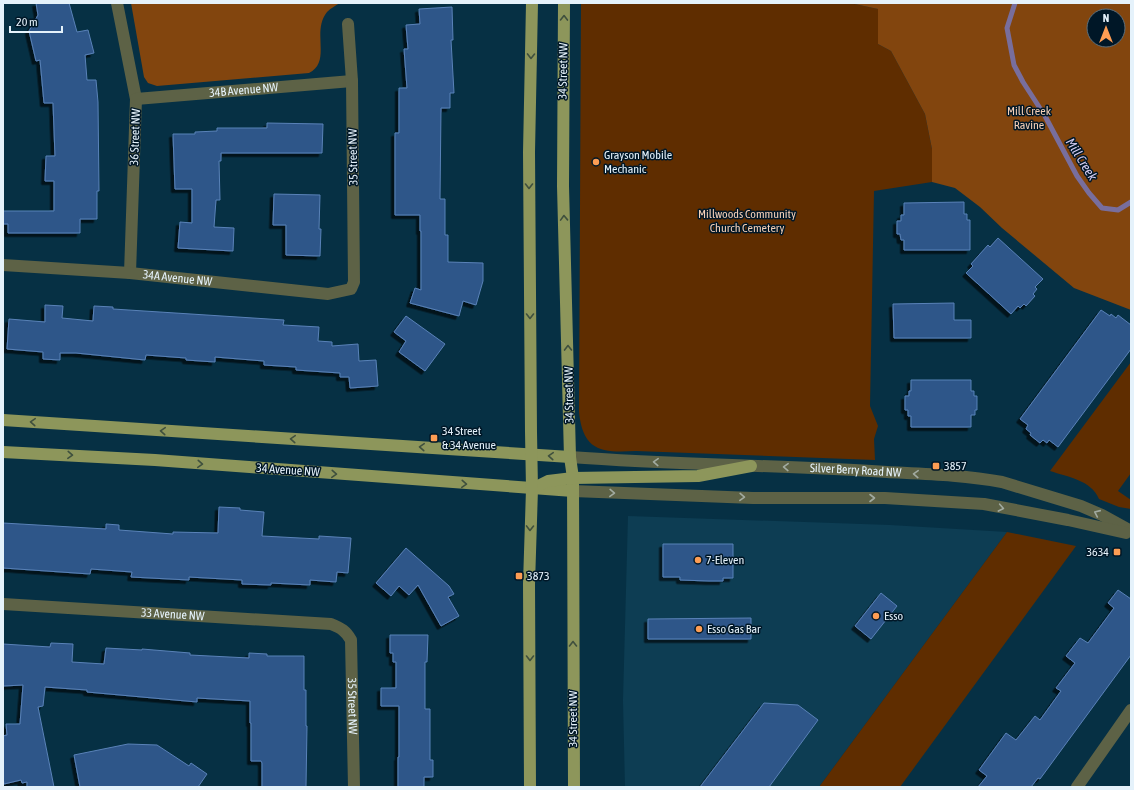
<svg xmlns="http://www.w3.org/2000/svg" width="1134" height="790" viewBox="0 0 1134 790" font-family="'Asap Condensed',sans-serif">
<style>
.built{fill:#0d3d53}
.green{fill:#5f2d00}
.forest{fill:#82450e;fill-rule:evenodd}
.lines{fill:none;stroke-linecap:round;stroke-linejoin:round}
.stream{stroke:#786e9d;stroke-width:5}
.building{fill:#2f5689;stroke:#5982b8;filter:url(#shadow)}
.minor{stroke:#5d6246;stroke-width:12}
.major{stroke:#8d965b;stroke-width:12}
.oneway{stroke:#3f503e}
.oneway2{stroke:#a1aaa0}
.poi-dot{fill:#fd9d54;stroke:#001727;stroke-width:1.5}
.labels{text-anchor:middle;stroke-width:3;stroke-linejoin:round;paint-order:stroke}
.street-label{font-size:12px;fill:#e5f2fb;stroke:#001727}
.park-label{font-size:12px;fill:#f5d0b7;stroke:#001727}
.poi-label{font-size:12px;fill:#e5f2fb;stroke:#001727;text-anchor:start}
.water-label{font-size:13px;font-style:italic;fill:#d4ccf2;stroke:#001727}
</style>
<defs>
<filter id="shadow"><feDropShadow dx="-3.5" dy="3.5" stdDeviation="0" flood-color="#0009"/></filter>
</defs>
<rect width="100%" height="100%" fill="#063044"/>
<!-- built -->
<polygon class="built" points="628,516 890,525 1007,532 819,787 625,787 623,700"/>
<!-- green -->
<g class="green">
<path d="M581,3H850L878,9V44L891,51L925,114L932,149V182L874,191L870,406L878,426L874,439L875,460L636,451C601,453 583,451 579,412Z"/>
<path d="M1131,362V473L1118,491L1131,500V509L1119,507L1099,499C1091,480 1068,477 1050,471Z"/>
<polygon points="1007,532 1076,546 900,787 819,787"/>
</g>
<!-- forest -->
<g class="forest">
<path d="M131,3H340C335,6 331,8 327,12C311,32 332,61 309,73L157,86L148,83L144,77Z"/>
<path d="M850,3H1131V310L1074,288L1002,228L980,207L955,188L932,182V149L925,114L891,51L878,44V9ZM1094,16H1118V40H1094Z"/>
</g>
<g class="lines">
<!-- stream -->
<polyline class="stream" points="1015,3 1007,28 1014,65 1023,82 1045,116 1077,176 1089,193 1102,208 1118,210 1131,202"/>
</g>
<!-- building -->
<g class="building">
<polygon points="36,3 69,3 77,32 88,30 94,53 85,55 87,80 96,80 98,102 99,191 97,191 97,219 80,219 80,233 8,233 8,224 3,224 3,211 54,211 54,181 45,181 46,156 55,156 53,103 44,103 40,60 36,61 29,31 38,15"/>
<polygon points="452,7 453,40 451,40 454,93 450,93 450,108 441,108 440,199 445,199 445,235 448,235 448,262 483,263 483,281 476,305 463,301 459,316 410,303 415,288 421,290 421,231 420,231 420,215 395,215 395,133 399,133 399,88 407,88 404,49 408,49 406,25 420,24 419,9"/>
<polygon points="267,123 323,124 322,153 221,153 221,161 219,161 220,200 216,200 214,227 234,228 233,251 178,248 180,222 192,223 192,189 175,189 173,134 195,134 195,132 217,131 217,128 267,128"/>
<polygon points="274,194 320,195 319,229 321,229 320,256 286,255 286,225 273,225"/>
<polygon points="964,202 964,214 967,214 967,220 970,220 970,250 904,250 904,240 901,240 900,234 897,234 897,221 901,221 901,215 904,215 904,203"/>
<polygon points="998,238 1043,279 1035,287 1037,289 1033,294 1035,296 1026,306 1024,304 1020,308 1018,306 1011,314 966,273 973,266 971,264 988,245 990,247"/>
<polygon points="954,303 954,320 971,320 971,338 894,338 893,304"/>
<polygon points="45,305 63,306 62,318 93,321 94,306 113,307 113,309 284,320 283,325 319,327 318,341 332,342 332,346 358,344 359,361 376,360 378,386 350,388 349,377 340,377 340,373 296,370 296,367 264,365 264,361 215,357 215,362 186,360 186,358 146,355 145,360 76,353 60,353 60,360 43,359 43,352 7,349 9,319 45,322"/>
<polygon points="1101,310 1110,316 1111,314 1116,318 1118,315 1131,325 1131,349 1058,447 1049,440 1047,443 1043,440 1040,443 1030,435 1031,433 1026,429 1028,425 1020,419"/>
<polygon points="406,316 445,344 425,371 399,352 406,341 394,332"/>
<polygon points="911,380 971,380 971,391 974,391 974,396 977,396 977,410 975,410 975,415 971,415 971,427 911,427 911,416 908,416 908,410 905,410 905,396 909,396 909,391 911,391"/>
<polygon points="219,507 240,508 240,510 264,512 262,536 319,539 319,536 351,538 348,573 337,572 336,582 310,580 310,585 271,583 271,585 242,584 242,580 189,577 189,580 131,577 132,572 91,569 90,574 3,568 3,523 106,529 106,524 119,525 119,530 173,534 173,532 218,533"/>
<polygon points="663,544 733,544 733,578 723,578 723,581 709,581 680,580 680,577 663,577"/>
<polygon points="406,548 449,586 454,594 448,597 459,616 441,626 418,585 409,595 399,586 391,596 376,583"/>
<polygon points="1118,590 1131,599 1131,655 1040,779 1038,778 1031,787 978,787 987,776 979,770 1006,733 1016,740 1035,716 1040,720 1061,691 1056,688 1075,663 1066,656 1080,638 1088,643 1114,608 1108,603"/>
<polygon points="881,593 897,606 871,639 855,626"/>
<polygon points="751,618 751,639 648,639 648,619"/>
<polygon points="390,635 428,635 427,662 425,662 425,709 430,709 430,760 433,760 433,777 424,777 424,787 398,787 398,757 399,757 399,706 381,706 381,688 396,688 396,662 393,662 393,653 390,653"/>
<polygon points="51,643 73,644 72,662 104,664 106,648 142,650 142,649 190,653 190,655 249,658 249,653 267,654 267,656 304,656 304,690 306,690 306,726 307,726 306,787 262,787 262,763 261,761 251,761 251,723 250,723 250,701 197,698 197,702 87,692 87,690 45,687 43,706 38,707 54,787 27,787 27,782 22,783 21,780 4,784 3,777 3,736 7,735 6,724 20,724 23,685 3,686 3,644 50,647"/>
<polygon points="764,703 798,705 818,720 769,787 700,787"/>
<polygon points="128,744 157,745 189,766 191,763 207,774 198,787 80,787 74,755"/>
</g>
<g class="lines">
<!-- minor -->
<g class="minor">
<polyline points="117,3 136,99 130,273"/>
<path id="s1" d="M136,99L352,81"/>
<path id="s2" d="M3,265L130,273L328,294L351,289L354,282L352,81L348,24"/>
<path id="s3" d="M570,457C676,465 782,465 887,472C926,474 964,475 1002,482L1081,506L1102,515L1131,531"/>
<polyline points="573,491 753,498 885,498 984,504 1068,520 1126,533"/>
<path id="s4" d="M3,604L331,624C341,628 346,631 351,640L354,787"/>
<polyline points="1077,787 1131,710"/>
</g>
<!-- major -->
<g class="major">
<polyline points="564,3 563,186 570,457 573,478 574,787"/>
<polyline points="3,420 570,457"/>
<polyline points="3,452 155,460 573,491"/>
<polyline points="536,487 548,481 573,478 698,476 751,466"/>
<polyline points="530,787 529,584 532,489 531,432 529,152 532,3"/>
</g>
</g>
<!-- one-way arrows -->
<defs><path id="oneway-chevron" d="M-2-3.5L2.5 0L-2 3.5" fill="none" stroke-width="1.6" stroke-linecap="round" stroke-linejoin="round"/></defs>
<g class="oneway">
<use href="#oneway-chevron" transform="translate(564 18) rotate(-89)"/>
<use href="#oneway-chevron" transform="translate(531 56) rotate(91)"/>
<use href="#oneway-chevron" transform="translate(529 186) rotate(90)"/>
<use href="#oneway-chevron" transform="translate(564 218) rotate(-92)"/>
<use href="#oneway-chevron" transform="translate(530 316) rotate(90)"/>
<use href="#oneway-chevron" transform="translate(568 348) rotate(-91)"/>
<use href="#oneway-chevron" transform="translate(33 422) rotate(-176)"/>
<use href="#oneway-chevron" transform="translate(163 431) rotate(-176)"/>
<use href="#oneway-chevron" transform="translate(293 439) rotate(-176)"/>
<use href="#oneway-chevron" transform="translate(422 447) rotate(-176)"/>
<use href="#oneway-chevron" transform="translate(70 455) rotate(3)"/>
<use href="#oneway-chevron" transform="translate(551 456) rotate(-176)"/>
<use href="#oneway-chevron" transform="translate(200 464) rotate(4)"/>
<use href="#oneway-chevron" transform="translate(334 474) rotate(4)"/>
<use href="#oneway-chevron" transform="translate(464 484) rotate(4)"/>
<use href="#oneway-chevron" transform="translate(530 528) rotate(91)"/>
<use href="#oneway-chevron" transform="translate(573 644) rotate(-90)"/>
<use href="#oneway-chevron" transform="translate(530 658) rotate(90)"/>
</g>
<g class="oneway2">
<use href="#oneway-chevron" transform="translate(656 462) rotate(-177)"/>
<use href="#oneway-chevron" transform="translate(786 467) rotate(-178)"/>
<use href="#oneway-chevron" transform="translate(916 474) rotate(-177)"/>
<use href="#oneway-chevron" transform="translate(612 493) rotate(2)"/>
<use href="#oneway-chevron" transform="translate(742 497) rotate(2)"/>
<use href="#oneway-chevron" transform="translate(872 498)"/>
<use href="#oneway-chevron" transform="translate(1001 508) rotate(11)"/>
<use href="#oneway-chevron" transform="translate(1097 513) rotate(-156)"/>
</g>
<!-- markers -->
<g class="poi-dot">
<circle cx="596" cy="162" r="4"/>
<rect x="430" y="434" width="8" height="8" rx="2"/>
<rect x="932" y="462" width="8" height="8" rx="2"/>
<rect x="1113" y="548" width="8" height="8" rx="2"/>
<circle cx="698" cy="560" r="4"/>
<rect x="515" y="572" width="8" height="8" rx="2"/>
<circle cx="876" cy="616" r="4"/>
<circle cx="699" cy="629" r="4"/>
</g>
<g class="labels">
<!-- street labels -->
<g class="street-label">
<text transform="translate(563 71) rotate(-89)" y="4">34 Street NW</text>
<text dy="4" stroke="none"><textPath href="#s1" startOffset="108">34B Avenue NW</textPath></text>
<text transform="translate(135 137) rotate(-88)" y="4">36 Street NW</text>
<text transform="translate(353 157) rotate(-91)" y="4">35 Street NW</text>
<text dy="4" stroke="none"><textPath href="#s2" startOffset="175">34A Avenue NW</textPath></text>
<text transform="translate(569 395) rotate(-91)" y="4">34 Street NW</text>
<text transform="translate(288 470) rotate(4)" y="4">34 Avenue NW</text>
<text dy="4" stroke="none"><textPath href="#s3" startOffset="286">Silver Berry Road NW</textPath></text>
<text dy="4" stroke="none"><textPath href="#s4" startOffset="170">33 Avenue NW</textPath></text>
<text dy="4" stroke="none"><textPath href="#s4" startOffset="421">35 Street NW</textPath></text>
<text transform="translate(573 719) rotate(-90)" y="4">34 Street NW</text>
</g>
<!-- park labels -->
<g class="park-label">
<text x="1029" y="115">Mill Creek<tspan x="1029" dy="14">Ravine</tspan></text>
<text x="747" y="218">Millwoods Community<tspan x="747" dy="14">Church Cemetery</tspan></text>
</g>
<!-- poi labels -->
<g class="poi-label">
<text x="604" y="159">Grayson Mobile<tspan x="604" dy="14">Mechanic</tspan></text>
<text x="442" y="435">34 Street<tspan x="442" dy="14">&amp; 34 Avenue</tspan></text>
<text x="944" y="470">3857</text>
<text x="1109" y="556" text-anchor="end">3634</text>
<text x="706" y="564">7-Eleven</text>
<text x="527" y="580">3873</text>
<text x="884" y="620">Esso</text>
<text x="707" y="633">Esso Gas Bar</text>
</g>
<!-- water labels -->
<g class="water-label">
<text transform="translate(1082 159) rotate(58)" y="5">Mill Creek</text>
</g>
</g>
<!-- border -->
<rect width="1134" height="790" fill="none" stroke="#e5f2fb" stroke-width="8"/>
<!-- north arrow -->
<g transform="translate(1106 28)"><circle r="19" fill="#001727" stroke="#5c6f7c"/>
<path d="M0-3L7 15L0 10L-7 15Z" fill="#fd9d54"/>
<text y="-6" font-size="11" font-weight="bold" text-anchor="middle" fill="#e5f2fb">N</text>
</g>
<!-- scale -->
<path d="M10 26v6h52v-6" fill="none" stroke="#e5f2fb" stroke-width="2"/>
<text x="16" y="26" font-size="12" fill="#e5f2fb" stroke="#001727" stroke-width="3" paint-order="stroke">20 m</text>
</svg>
